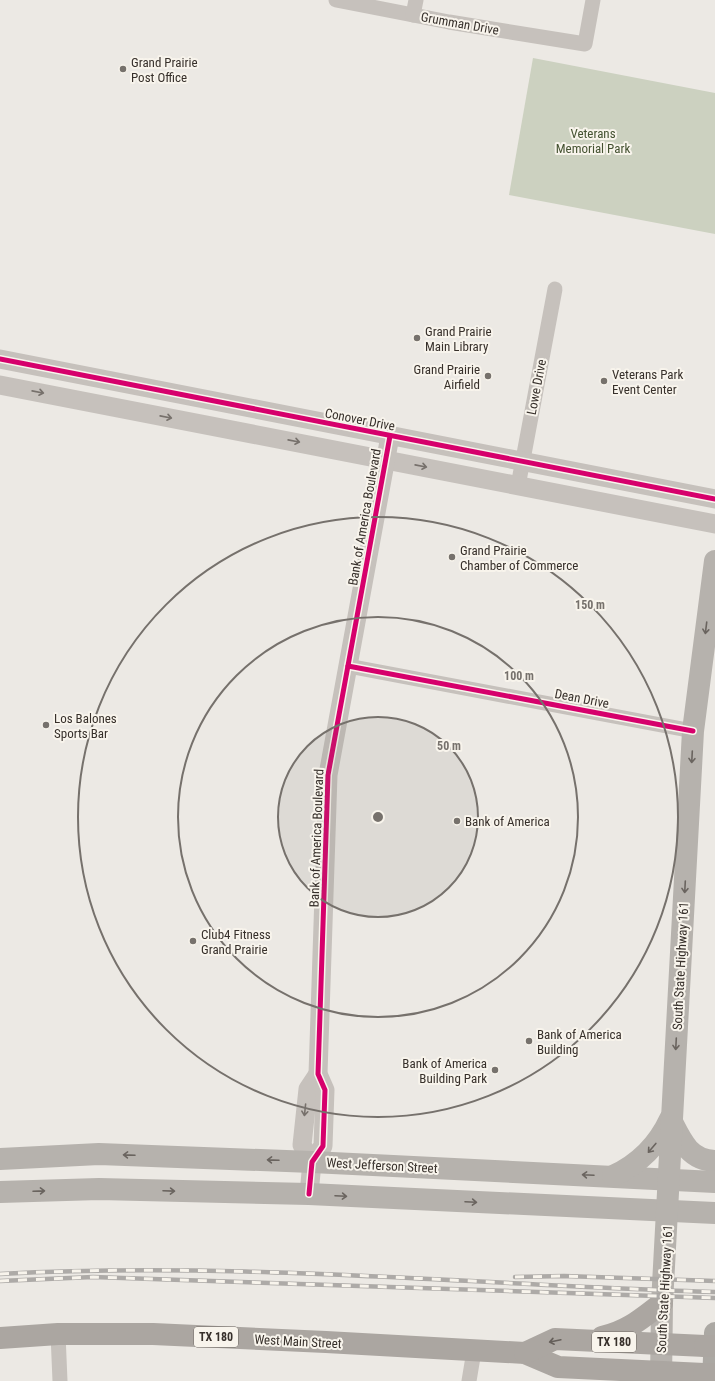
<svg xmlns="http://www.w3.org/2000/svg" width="715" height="1381" viewBox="0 0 715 1381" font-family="'Roboto Condensed',sans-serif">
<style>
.green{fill:#ccd1c0}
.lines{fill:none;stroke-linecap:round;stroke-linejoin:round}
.minor{stroke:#c6c1bc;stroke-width:15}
.tertiary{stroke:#c6c1bc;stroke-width:19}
.secondary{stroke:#b6b2ad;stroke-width:22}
.primary{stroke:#aba6a1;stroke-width:22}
.motorway{stroke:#aba8a3;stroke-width:22}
.rail-casing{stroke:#adaaa7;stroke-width:4.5}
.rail{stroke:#f8f4ec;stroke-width:3;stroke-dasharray:9;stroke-linecap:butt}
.primary-bridge{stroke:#aba6a1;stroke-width:22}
.cycleway-casing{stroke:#f8f4ec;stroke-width:8}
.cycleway{stroke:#d6006c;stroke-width:5}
.oneway{stroke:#77716c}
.oneway2{stroke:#6a645f}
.oneway3{stroke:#655f5a}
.ring{fill:none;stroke:#76716c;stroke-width:2}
.poi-dot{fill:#76716c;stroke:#f8f4ec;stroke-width:1.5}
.labels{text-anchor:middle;stroke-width:4;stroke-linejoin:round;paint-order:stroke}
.shield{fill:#f8f4ec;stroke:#716b65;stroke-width:1}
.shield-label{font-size:12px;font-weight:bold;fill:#37302b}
.street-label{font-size:13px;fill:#37302b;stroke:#f8f4ec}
.poi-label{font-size:13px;fill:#37302b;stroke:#f8f4ec;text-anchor:start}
.park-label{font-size:13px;fill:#445231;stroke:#f8f4ec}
.centre{fill:#76716c;stroke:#f8f4ec;stroke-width:2}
.ring-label{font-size:12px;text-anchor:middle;font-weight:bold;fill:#76716c;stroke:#f8f4ec;stroke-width:4;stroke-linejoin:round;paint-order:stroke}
</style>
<rect width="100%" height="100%" fill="#ece9e4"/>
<!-- green -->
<polygon class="green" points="533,58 715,93 715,234 509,195"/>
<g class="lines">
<!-- minor -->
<g class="minor">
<polyline points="336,0 449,22 585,44 593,0"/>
<polyline points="413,15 416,0"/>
<polyline points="518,486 555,289"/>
<polyline points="348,666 693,731"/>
<polyline points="58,1334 60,1381"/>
<polyline points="469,1381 474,1351"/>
</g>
<!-- tertiary -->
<g class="tertiary">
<polyline points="0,359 715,499"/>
<polyline points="0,385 715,524"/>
<polyline points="312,1162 302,1145 308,1089 318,1074"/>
<polyline points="309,1194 312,1162 323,1146 325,1090 318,1074 328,775 390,436"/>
</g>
<!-- secondary -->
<g class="secondary">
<path d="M672,1122C682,1142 690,1160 715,1161"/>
<polyline points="0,1159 99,1154 312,1162 715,1182"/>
<path d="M613,1176C639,1164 658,1145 670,1119"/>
<polyline points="0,1192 99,1189 309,1194 715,1213"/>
<polyline points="661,1381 662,1303 693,731 715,561"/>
</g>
<!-- primary -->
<g class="primary">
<path d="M602,1337C628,1331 641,1319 662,1303"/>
<polyline points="0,1338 58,1334 153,1334 326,1342 525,1353 558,1367 704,1374"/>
<polyline points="525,1353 555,1339 705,1346"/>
</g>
<!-- motorway -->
<polyline class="motorway" points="713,1381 715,1333"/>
<defs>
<g id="rail">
<path d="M0,1274C238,1261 477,1285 715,1292"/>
<polyline points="515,1277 564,1276 715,1281"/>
<polyline points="0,1281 93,1277 715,1298"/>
</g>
</defs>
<!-- rail casing -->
<use href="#rail" class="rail-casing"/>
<!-- rail -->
<use href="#rail" class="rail"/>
<!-- primary-bridge -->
<g class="primary-bridge">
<polyline points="705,1346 715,1346"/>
<polyline points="704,1374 715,1374"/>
</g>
<defs>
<g id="cycleway">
<polyline points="0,359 715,499"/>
<polyline points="348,666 693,731"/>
<polyline points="309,1194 312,1162 323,1146 325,1090 318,1074 328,775 390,436"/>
</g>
</defs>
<!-- cycleway casing -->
<use href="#cycleway" class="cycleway-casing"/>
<!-- cycleway -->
<use href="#cycleway" class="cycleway"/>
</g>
<!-- one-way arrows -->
<defs><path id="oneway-shaft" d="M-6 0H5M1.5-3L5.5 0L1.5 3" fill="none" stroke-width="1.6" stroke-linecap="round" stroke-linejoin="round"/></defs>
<g class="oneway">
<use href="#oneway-shaft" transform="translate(38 392) rotate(11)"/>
<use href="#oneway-shaft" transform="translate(166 417) rotate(11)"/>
<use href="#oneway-shaft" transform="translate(294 441) rotate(11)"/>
<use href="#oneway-shaft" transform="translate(421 466) rotate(11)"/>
<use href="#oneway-shaft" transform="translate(305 1110) rotate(96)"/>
</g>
<g class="oneway2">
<use href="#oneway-shaft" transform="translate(706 628) rotate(97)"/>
<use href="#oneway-shaft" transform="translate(692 757) rotate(93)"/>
<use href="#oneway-shaft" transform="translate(685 887) rotate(93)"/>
<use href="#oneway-shaft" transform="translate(676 1044) rotate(93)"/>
<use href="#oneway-shaft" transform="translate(652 1148) rotate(130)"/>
<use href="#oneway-shaft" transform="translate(129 1155) rotate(-178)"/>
<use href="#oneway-shaft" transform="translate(273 1160) rotate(-178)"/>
<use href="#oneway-shaft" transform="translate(588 1175) rotate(-177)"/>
<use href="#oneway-shaft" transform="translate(39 1191) rotate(-2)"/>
<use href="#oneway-shaft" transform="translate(169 1191) rotate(2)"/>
<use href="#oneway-shaft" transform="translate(341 1196) rotate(3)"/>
<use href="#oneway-shaft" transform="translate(471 1202) rotate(3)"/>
</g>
<use class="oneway3" href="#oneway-shaft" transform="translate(555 1341) rotate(168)"/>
<!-- distance rings -->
<circle cx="378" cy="817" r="100" fill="#76716c" fill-opacity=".12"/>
<g class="ring">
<circle cx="378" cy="817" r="100"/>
<circle cx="378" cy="817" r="200"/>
<circle cx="378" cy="817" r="300"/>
</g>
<!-- markers -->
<g class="poi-dot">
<circle cx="123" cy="69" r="4"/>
<circle cx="417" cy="338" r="4"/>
<circle cx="488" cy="376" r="4"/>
<circle cx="604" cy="381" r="4"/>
<circle cx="452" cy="557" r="4"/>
<circle cx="46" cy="725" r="4"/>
<circle cx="457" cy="821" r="4"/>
<circle cx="193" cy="941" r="4"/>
<circle cx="529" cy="1041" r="4"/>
<circle cx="495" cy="1070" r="4"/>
</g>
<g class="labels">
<!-- shield labels -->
<g class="shield">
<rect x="194" y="1327" width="44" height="20" rx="3"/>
<rect x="592" y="1332" width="44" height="20" rx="3"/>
</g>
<g class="shield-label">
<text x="216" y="1341">TX 180</text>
<text x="614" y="1346">TX 180</text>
</g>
<!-- street labels -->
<g class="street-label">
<text transform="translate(460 23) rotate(10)" y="5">Grumman Drive</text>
<text transform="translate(536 387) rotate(-79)" y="5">Lowe Drive</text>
<text transform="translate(360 419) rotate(11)" y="5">Conover Drive</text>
<text transform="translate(364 517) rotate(-80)" y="5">Bank of America Boulevard</text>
<text transform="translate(582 698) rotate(11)" y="5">Dean Drive</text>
<text transform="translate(316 838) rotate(-88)" y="5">Bank of America Boulevard</text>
<text transform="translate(680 966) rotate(-87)" y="5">South State Highway 161</text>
<text transform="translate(382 1165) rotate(3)" y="5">West Jefferson Street</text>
<text transform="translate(664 1289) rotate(-87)" y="5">South State Highway 161</text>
<text transform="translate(298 1341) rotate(3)" y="5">West Main Street</text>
</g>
<!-- poi labels -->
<g class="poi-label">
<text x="131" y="67">Grand Prairie<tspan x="131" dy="15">Post Office</tspan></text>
<text x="425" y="336">Grand Prairie<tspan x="425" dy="15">Main Library</tspan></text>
<text x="480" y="374" text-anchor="end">Grand Prairie<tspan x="480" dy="15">Airfield</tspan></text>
<text x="612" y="379">Veterans Park<tspan x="612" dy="15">Event Center</tspan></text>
<text x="460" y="555">Grand Prairie<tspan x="460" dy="15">Chamber of Commerce</tspan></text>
<text x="54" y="723">Los Balones<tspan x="54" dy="15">Sports Bar</tspan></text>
<text x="465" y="826">Bank of America</text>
<text x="201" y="939">Club4 Fitness<tspan x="201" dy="15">Grand Prairie</tspan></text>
<text x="537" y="1039">Bank of America<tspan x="537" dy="15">Building</tspan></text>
<text x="487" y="1068" text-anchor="end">Bank of America<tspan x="487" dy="15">Building Park</tspan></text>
</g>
<!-- park labels -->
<g class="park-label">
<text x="593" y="138">Veterans<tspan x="593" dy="15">Memorial Park</tspan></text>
</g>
</g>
<circle cx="378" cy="817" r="6" class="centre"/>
<g class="ring-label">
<text x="590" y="609">150 m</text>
<text x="519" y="680">100 m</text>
<text x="449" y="750">50 m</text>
</g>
</svg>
